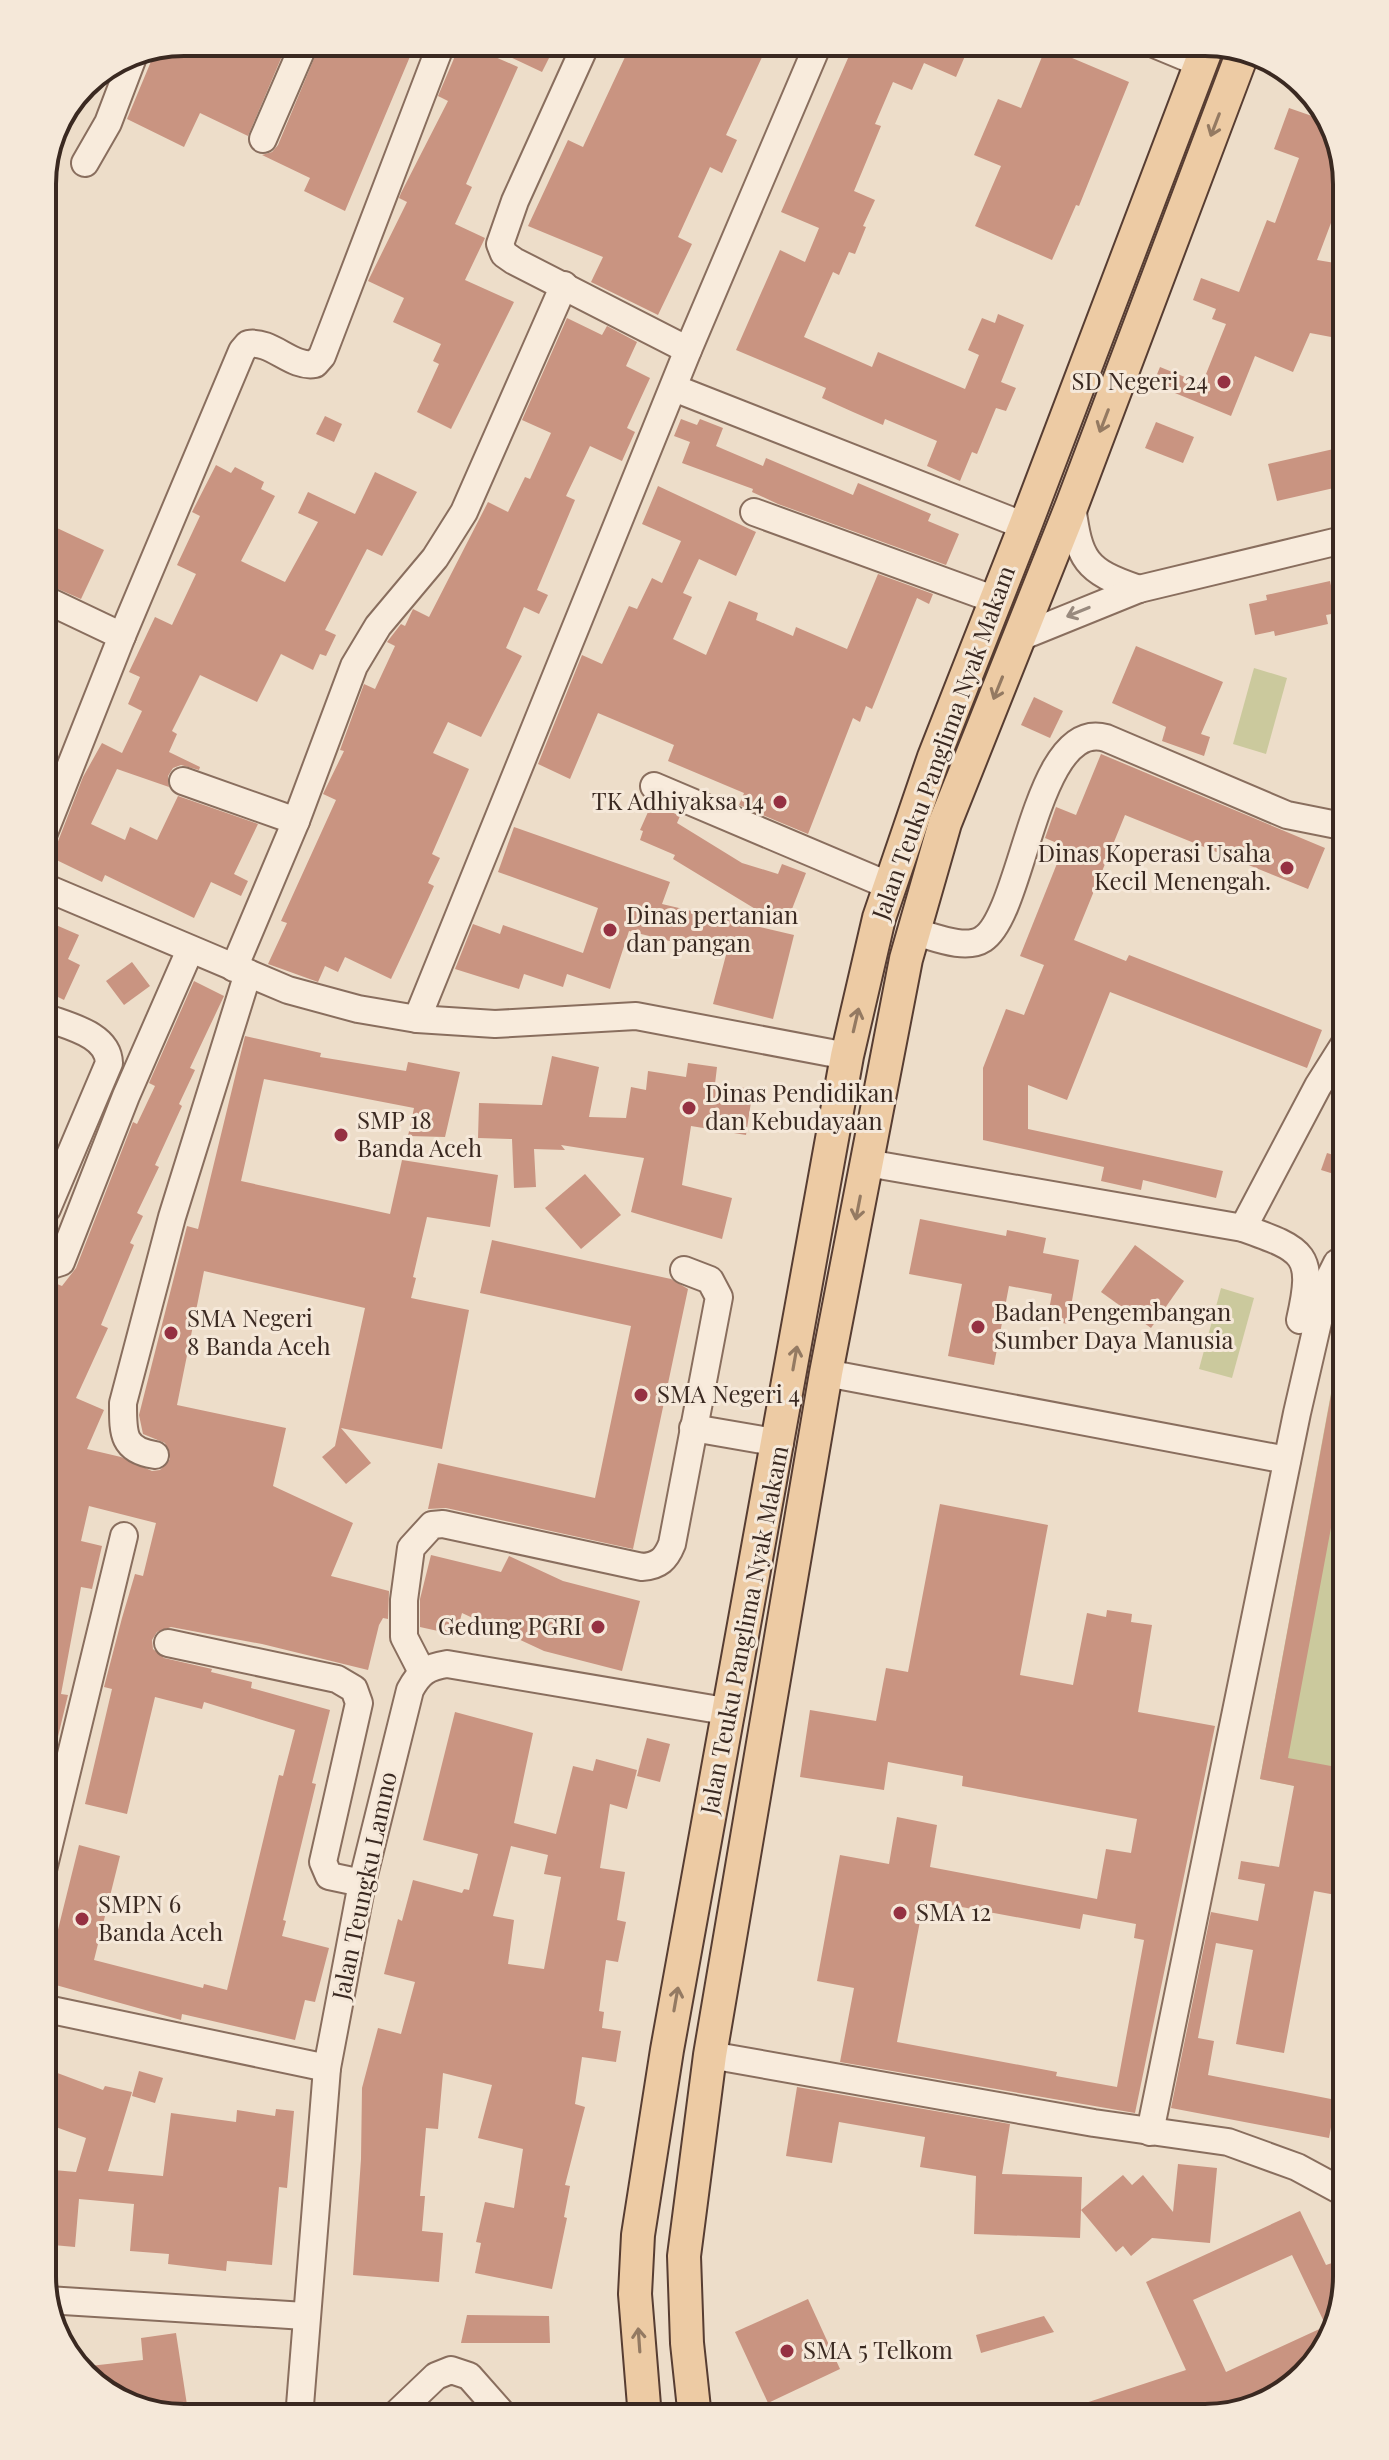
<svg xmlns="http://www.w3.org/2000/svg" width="1389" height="2460" viewBox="0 0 1389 2460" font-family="'Playfair Display',serif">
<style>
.green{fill:#cbc99d}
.building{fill:#c99481;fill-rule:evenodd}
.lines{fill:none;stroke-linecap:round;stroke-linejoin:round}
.minor-casing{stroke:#896e5e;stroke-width:30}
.major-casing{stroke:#573d32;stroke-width:36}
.minor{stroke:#f8ebdc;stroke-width:26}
.major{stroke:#edcba4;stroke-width:32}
.oneway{stroke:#947a62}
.oneway2{stroke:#998a7e}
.poi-dot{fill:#953142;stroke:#f5e8d9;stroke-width:3}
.labels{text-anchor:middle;stroke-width:6;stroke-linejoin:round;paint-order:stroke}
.poi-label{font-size:24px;fill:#3a2921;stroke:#f5e8d9;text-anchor:start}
.street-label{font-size:24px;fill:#3a2921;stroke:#f5e8d9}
.rim{fill:none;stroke:#3a2921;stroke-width:4}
</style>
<rect width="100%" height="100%" fill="#edddc9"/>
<!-- green -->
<g class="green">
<polygon points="1254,668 1287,678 1266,754 1233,744"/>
<polygon points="1221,1288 1254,1298 1232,1378 1199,1369"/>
<polygon points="1347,1306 1347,1796 1260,1779"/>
</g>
<!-- building -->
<g class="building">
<polygon points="184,42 288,42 248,136 200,113 184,147 127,119 157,47"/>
<polygon points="321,42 404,42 414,47 345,211 304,191 310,178 262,155 272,152 278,145"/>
<polygon points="461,42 518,67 466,184 472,187 455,224 485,238 465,280 514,302 451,429 417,412 439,364 433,361 441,344 393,322 404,298 368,281 407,202 399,198 401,193 448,101 438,96"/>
<polygon points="513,42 557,42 542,72 506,55"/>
<polygon points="632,42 769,42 726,135 737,140 722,173 710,167 678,237 692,244 658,315 591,282 603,257 528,226 568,140 583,147"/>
<polygon points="855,42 888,54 893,42 971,42 956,77 924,63 912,90 893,82 875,124 881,126 854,191 875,200 863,226 866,227 855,254 849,252 839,275 833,272 804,337 872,367 878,352 965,389 979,355 968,350 982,318 995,323 998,314 1024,325 1001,382 1016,388 1006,411 996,408 977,454 972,452 960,481 927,466 937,441 885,419 883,425 853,412 822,398 826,388 736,350 780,250 805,262 819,228 781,212"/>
<polygon points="1046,47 1129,82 1079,206 1076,205 1052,260 975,226 1001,166 974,155 998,99 1021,108"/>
<polygon points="1316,103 1333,121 1347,184 1338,216 1334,215 1317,260 1347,265 1347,340 1310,333 1293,372 1255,356 1231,416 1153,384 1160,367 1202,384 1226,324 1212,319 1216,309 1193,300 1201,278 1239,292 1267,220 1275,223 1299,158 1274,149 1289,108 1312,116"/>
<polygon points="567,318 602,335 607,326 637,342 626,366 650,378 627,428 635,432 622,461 590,446 566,496 575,500 537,590 548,595 539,614 524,607 506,648 522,656 481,737 448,722 433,753 469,769 432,854 440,858 428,883 434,886 414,930 391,979 345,957 338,972 325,966 318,982 268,964 287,923 281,921 336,800 323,794 344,751 340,750 364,684 375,689 395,646 387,642 401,624 405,626 413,609 429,617 488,502 508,512 525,477 530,479 551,433 522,420"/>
<polygon points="325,416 342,424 334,442 316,434"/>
<polygon points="681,419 697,425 700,419 723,428 716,446 763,466 766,458 853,495 858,483 931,514 928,521 959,534 946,565 778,504 752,492 753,489 682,463 690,442 674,436"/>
<polygon points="1156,422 1194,437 1183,463 1145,448"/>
<polygon points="1338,448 1347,485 1277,501 1268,464"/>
<polygon points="216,465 231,473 235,467 264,482 261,489 275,496 241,561 285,582 318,522 298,513 308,492 355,514 375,472 417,492 382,556 367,549 325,630 336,635 326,656 320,654 313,670 281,654 257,702 200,675 172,731 177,734 169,752 200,767 199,770 181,765 173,768 168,776 169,787 117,769 91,824 125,840 130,827 157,840 178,796 258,824 234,874 248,881 241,896 211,882 194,918 105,875 102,882 44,854 57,844 83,777 102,743 122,753 142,711 128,704 140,677 129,672 155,617 172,625 196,574 177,565 200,516 192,512"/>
<polygon points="658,486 756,532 736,576 699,559 683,593 692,597 673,639 706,655 729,601 758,613 756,620 793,636 796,627 847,649 878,574 933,594 929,604 917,598 872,709 866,706 860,722 853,718 808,834 739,805 744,793 668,761 674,745 598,713 570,779 538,764 582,655 602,664 629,606 637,609 652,578 662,583 681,541 642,524"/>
<polygon points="42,521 104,550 81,599 42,582"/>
<polygon points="1330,581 1337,613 1326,615 1328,624 1275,636 1274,631 1255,635 1249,604 1267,600 1266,595"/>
<polygon points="1136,646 1223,682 1201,734 1210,737 1204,756 1162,741 1166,727 1112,703"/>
<polygon points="1034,697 1063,711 1050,738 1021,725"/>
<polygon points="1101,754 1325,848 1308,889 1125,815 1074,940 1126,961 1129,955 1322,1030 1307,1068 1110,992 1067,1100 1028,1085 1028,1129 1223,1171 1216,1198 1143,1180 1141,1190 1101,1181 1104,1167 983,1140 983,1068 1006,1009 1024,1015 1044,965 1020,956 1064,846 1045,838 1056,807 1076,815"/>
<polygon points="652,803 680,816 677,823 742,863 778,874 782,864 806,873 785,927 673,859 675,855 640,840 643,831 640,830"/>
<polygon points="514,827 670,882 662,904 794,935 773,1019 713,1004 726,955 629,931 610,989 567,974 563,987 524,974 519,989 455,969 473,924 500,934 503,925 583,953 598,908 498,872"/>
<polygon points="42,919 79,935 68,959 80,965 64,1000 42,989"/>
<polygon points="132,962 150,986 124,1005 106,981"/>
<polygon points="194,981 224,996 190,1068 195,1070 179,1104 182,1106 155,1165 159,1167 137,1213 143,1216 130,1243 134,1245 101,1325 108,1328 76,1398 104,1410 87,1449 121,1457 152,1471 160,1470 170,1459 165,1443 143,1434 139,1415 187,1226 198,1229 245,1036 321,1053 320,1057 406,1071 408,1062 460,1072 445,1137 408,1136 414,1108 264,1079 241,1181 390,1214 402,1160 498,1175 490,1227 427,1217 413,1277 416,1278 411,1298 469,1310 442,1449 341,1428 371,1463 346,1484 322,1457 335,1446 365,1308 204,1271 177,1405 286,1428 273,1486 353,1523 331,1576 389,1591 388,1619 383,1618 379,1625 368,1670 262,1644 171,1627 157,1632 152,1640 153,1649 164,1658 212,1669 211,1672 252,1682 251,1688 330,1710 312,1783 316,1784 283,1920 286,1921 282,1936 329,1948 315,2002 305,2000 295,2040 182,2014 181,2020 45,1982 79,1845 120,1856 94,1960 203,1988 204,1984 227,1990 279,1775 283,1776 295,1730 204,1702 202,1709 155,1697 127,1814 85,1804 112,1689 104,1687 122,1618 135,1574 143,1576 156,1523 89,1506 81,1541 102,1546 92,1589 81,1587 61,1694 68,1695 49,1774 42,1773 42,1516 49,1488 44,1486 55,1443 42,1441 42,1284 52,1282 62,1286 76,1268 133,1122 137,1124 155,1086 149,1083"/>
<polygon points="552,1056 599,1067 589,1117 626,1118 631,1087 646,1090 648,1071 686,1077 688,1063 717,1067 715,1084 753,1089 746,1135 691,1126 682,1185 732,1198 722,1239 631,1212 644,1158 561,1145 565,1150 534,1149 536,1187 514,1188 512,1139 478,1138 479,1103 542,1105"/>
<polygon points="1327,1153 1347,1159 1347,1178 1321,1170"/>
<polygon points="585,1174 621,1215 581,1249 545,1208"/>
<polygon points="920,1219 1006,1236 1007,1230 1046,1238 1043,1253 1079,1260 1068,1324 1047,1320 1052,1294 1009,1286 994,1365 948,1356 962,1284 909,1274"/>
<polygon points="492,1240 671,1279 688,1289 633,1549 446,1508 428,1509 438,1463 595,1498 631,1326 480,1293"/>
<polygon points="1135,1245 1184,1281 1151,1328 1101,1292"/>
<polygon points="1338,1357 1347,1357 1347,1442 1288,1758 1347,1769 1347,1897 1314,1891 1284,2053 1236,2044 1253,1950 1216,1943 1198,2038 1214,2041 1208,2075 1336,2100 1329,2138 1171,2108 1211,1912 1258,1921 1265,1884 1238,1879 1241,1861 1279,1867 1294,1786 1260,1779"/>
<path d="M940,1504L1048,1525L1020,1675L1073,1685L1087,1613L1106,1617L1107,1610L1132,1614L1131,1622L1152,1625L1138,1712L1215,1726L1135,2113L840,2062L854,1988L817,1981L840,1855L889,1864L897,1817L937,1825L930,1867L1097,1899L1106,1849L1131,1853L1137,1819L962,1786L963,1776L888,1762L884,1790L800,1777L810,1710L876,1721L886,1668L908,1672ZM924,1900L1080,1929L1083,1914L1136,1924L1134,1938L1144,1940L1117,2087L1056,2076L1057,2072L897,2042Z"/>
<polygon points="431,1555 501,1572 509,1556 563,1581 640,1601 622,1671 544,1651 462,1613 456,1635 420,1627 420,1599"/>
<path d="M455,1712L533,1733L514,1823L556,1834L573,1766L593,1771L596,1759L637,1770L627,1809L610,1804L600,1868L625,1872L617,1920L626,1922L618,1962L606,1960L599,2011L604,2012L602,2028L621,2031L616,2062L582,2057L575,2104L585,2107L565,2185L570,2186L564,2217L567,2218L552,2289L475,2273L481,2243L476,2242L485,2202L514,2208L523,2149L478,2138L492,2085L443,2073L438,2129L426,2128L420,2196H425L422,2231L443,2233L439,2282L353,2275L361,2159L362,2088L378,2028L401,2034L415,1982L384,1974L398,1919L402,1921L413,1880L462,1893L464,1889L469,1890L478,1854L423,1840ZM511,1846L548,1855L544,1874L561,1877L544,1969L508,1964L514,1920L493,1916Z"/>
<polygon points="647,1738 670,1744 660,1782 637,1776"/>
<polygon points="42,2071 52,2071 103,2090 105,2086 132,2092 108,2171 163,2176 171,2113 236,2122 237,2110 275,2116 276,2109 294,2111 287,2188 279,2187 272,2265 227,2261 226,2271 168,2264 169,2254 130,2251 134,2204 79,2199 75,2247 42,2244 42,2169 76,2172 86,2138 42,2122"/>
<polygon points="139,2071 163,2078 155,2103 132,2096"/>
<polygon points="797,2087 1010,2124 1002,2174 1082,2177 1081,2210 1123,2175 1132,2185 1143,2175 1173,2212 1178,2164 1217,2168 1210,2243 1152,2238 1131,2256 1123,2246 1116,2252 1081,2210 1080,2238 974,2234 976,2176 920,2167 925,2137 839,2122 832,2163 786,2156"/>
<path d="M1300,2211L1326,2265L1332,2263L1344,2288L1323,2355L1268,2404L1205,2418H1052V2414L1186,2370L1146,2282ZM1292,2255L1326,2326L1226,2372L1193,2300Z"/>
<polygon points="808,2299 840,2369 768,2403 735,2332"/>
<polygon points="467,2315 549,2316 550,2343 461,2343"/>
<polygon points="1044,2316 1054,2332 981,2353 976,2335"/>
<polygon points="176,2333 189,2418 175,2418 105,2394 81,2367 143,2360 141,2338"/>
</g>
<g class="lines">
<defs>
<g id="minor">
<polyline points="587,42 515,201 500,244 504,254 514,261 688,350"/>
<polyline points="1149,42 1202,64"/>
<polyline points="263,139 305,42"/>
<polyline points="85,163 108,123 135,52"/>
<polyline points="674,388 1025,526"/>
<path d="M1072,505C1079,560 1085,571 1139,589"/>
<polyline points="754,512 993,599"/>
<polyline points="42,598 122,636"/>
<polyline points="1018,638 1139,589 1347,539"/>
<polyline points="183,781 296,821"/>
<polyline points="654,786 890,886"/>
<path d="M42,838L122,636L242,351L248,344C272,340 291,368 315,364L322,356L442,42"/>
<polyline points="42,886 288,990 358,1009 417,1019 495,1024 636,1016 847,1056"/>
<path d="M912,931C932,936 965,951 983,939C1024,913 1035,718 1106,738L1287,815L1347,827"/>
<polyline points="234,968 296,821 354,666 378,626 435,558 464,512 564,285"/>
<path d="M42,1016C66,1026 108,1033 109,1063L47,1209"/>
<polyline points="417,1019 688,350 819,42"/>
<path d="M867,1163L1243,1228C1305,1250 1315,1254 1300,1320"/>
<polyline points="1243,1228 1318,1086 1347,1040"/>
<polyline points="42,1268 61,1262 126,1096 190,950"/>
<polyline points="826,1373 1287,1460"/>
<polyline points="693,1428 780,1443"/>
<path d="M155,1455C122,1450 123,1433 123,1403L172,1217L248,973"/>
<polyline points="168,1643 337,1679 354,1689 359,1703 323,1862 329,1876 362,1883"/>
<path d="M422,1672L404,1637V1600L411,1548L432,1525L443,1524L642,1567C659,1566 666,1559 672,1544L719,1297L710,1280L684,1270"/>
<polyline points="42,1874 124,1536"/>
<polyline points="42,2008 327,2068"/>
<polyline points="710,2055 1094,2123 1228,2142 1297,2167 1347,2194"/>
<polyline points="1150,2132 1297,1413 1327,1283 1337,1263 1347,1258"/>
<polyline points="47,2300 305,2316"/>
<path d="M299,2418L327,2068L362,1883L410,1690C419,1673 427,1667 447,1664L731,1712"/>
<polyline points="392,2418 436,2376 451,2370 469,2376 506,2418"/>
</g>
<g id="major">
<polyline points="645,2418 635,2294 638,2235 667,2050 847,1056 879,918 934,757 1025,526 1209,42"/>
<polyline points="695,2418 687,2343 684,2256 710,2055 826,1373 906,959 945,823 1072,505 1243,52"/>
</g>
</defs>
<!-- minor casing -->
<use href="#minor" class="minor-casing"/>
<!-- major casing -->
<use href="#major" class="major-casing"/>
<!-- minor -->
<use href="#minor" class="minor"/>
<!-- major -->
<use href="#major" class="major"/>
</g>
<!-- one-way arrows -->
<defs><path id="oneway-shaft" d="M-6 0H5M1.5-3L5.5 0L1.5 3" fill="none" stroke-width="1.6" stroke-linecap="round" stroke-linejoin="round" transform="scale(2)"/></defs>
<g class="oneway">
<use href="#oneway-shaft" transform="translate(1215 125) rotate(111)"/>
<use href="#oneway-shaft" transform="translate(1104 421) rotate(111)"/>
<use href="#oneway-shaft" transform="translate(998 688) rotate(112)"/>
<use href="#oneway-shaft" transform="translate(856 1020) rotate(-77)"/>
<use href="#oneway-shaft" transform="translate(858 1208) rotate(101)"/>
<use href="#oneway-shaft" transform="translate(795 1358) rotate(-80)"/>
<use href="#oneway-shaft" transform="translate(676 1999) rotate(-80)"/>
<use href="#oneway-shaft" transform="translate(639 2340) rotate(-94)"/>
</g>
<use class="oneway2" href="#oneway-shaft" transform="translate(1078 612) rotate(158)"/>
<!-- markers -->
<g class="poi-dot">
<circle cx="1224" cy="382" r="8"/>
<circle cx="780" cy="802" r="8"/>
<circle cx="1287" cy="868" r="8"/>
<circle cx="610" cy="930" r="8"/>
<circle cx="689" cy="1108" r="8"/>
<circle cx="341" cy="1135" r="8"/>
<circle cx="978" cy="1327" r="8"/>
<circle cx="171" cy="1333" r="8"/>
<circle cx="641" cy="1395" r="8"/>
<circle cx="598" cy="1627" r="8"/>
<circle cx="900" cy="1913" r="8"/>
<circle cx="82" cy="1919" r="8"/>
<circle cx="787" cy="2351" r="8"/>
</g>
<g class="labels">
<!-- poi labels -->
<g class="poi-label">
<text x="1208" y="390" text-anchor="end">SD Negeri 24</text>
<text x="764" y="810" text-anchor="end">TK Adhiyaksa 14</text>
<text x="1271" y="862" text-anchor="end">Dinas Koperasi Usaha<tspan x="1271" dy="28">Kecil Menengah.</tspan></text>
<text x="626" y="924">Dinas pertanian<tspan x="626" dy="28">dan pangan</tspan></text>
<text x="705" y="1102">Dinas Pendidikan<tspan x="705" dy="28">dan Kebudayaan</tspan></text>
<text x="357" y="1129">SMP 18<tspan x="357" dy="28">Banda Aceh</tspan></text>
<text x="994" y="1321">Badan Pengembangan<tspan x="994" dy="28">Sumber Daya Manusia</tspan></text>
<text x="187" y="1327">SMA Negeri<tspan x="187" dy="28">8 Banda Aceh</tspan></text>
<text x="657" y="1403">SMA Negeri 4</text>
<text x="582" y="1635" text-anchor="end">Gedung PGRI</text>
<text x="98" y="1913">SMPN 6<tspan x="98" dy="28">Banda Aceh</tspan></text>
<text x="916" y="1921">SMA 12</text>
<text x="803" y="2359">SMA 5 Telkom</text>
</g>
<!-- street labels -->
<g class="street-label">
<text transform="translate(944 743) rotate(-70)" y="8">Jalan Teuku Panglima Nyak Makam</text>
<text transform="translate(745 1630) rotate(-79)" y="8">Jalan Teuku Panglima Nyak Makam</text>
<text transform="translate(365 1886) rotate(-78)" y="8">Jalan Teungku Lamno</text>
</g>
</g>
<!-- crop -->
<path d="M0 0H1389V2460H0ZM184 56H1205A128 128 0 0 1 1333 184V2276A128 128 0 0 1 1205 2404H184A128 128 0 0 1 56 2276V184A128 128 0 0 1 184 56Z" fill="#f5e8d9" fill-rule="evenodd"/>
<path class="rim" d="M184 56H1205A128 128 0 0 1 1333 184V2276A128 128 0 0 1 1205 2404H184A128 128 0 0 1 56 2276V184A128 128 0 0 1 184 56Z"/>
</svg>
